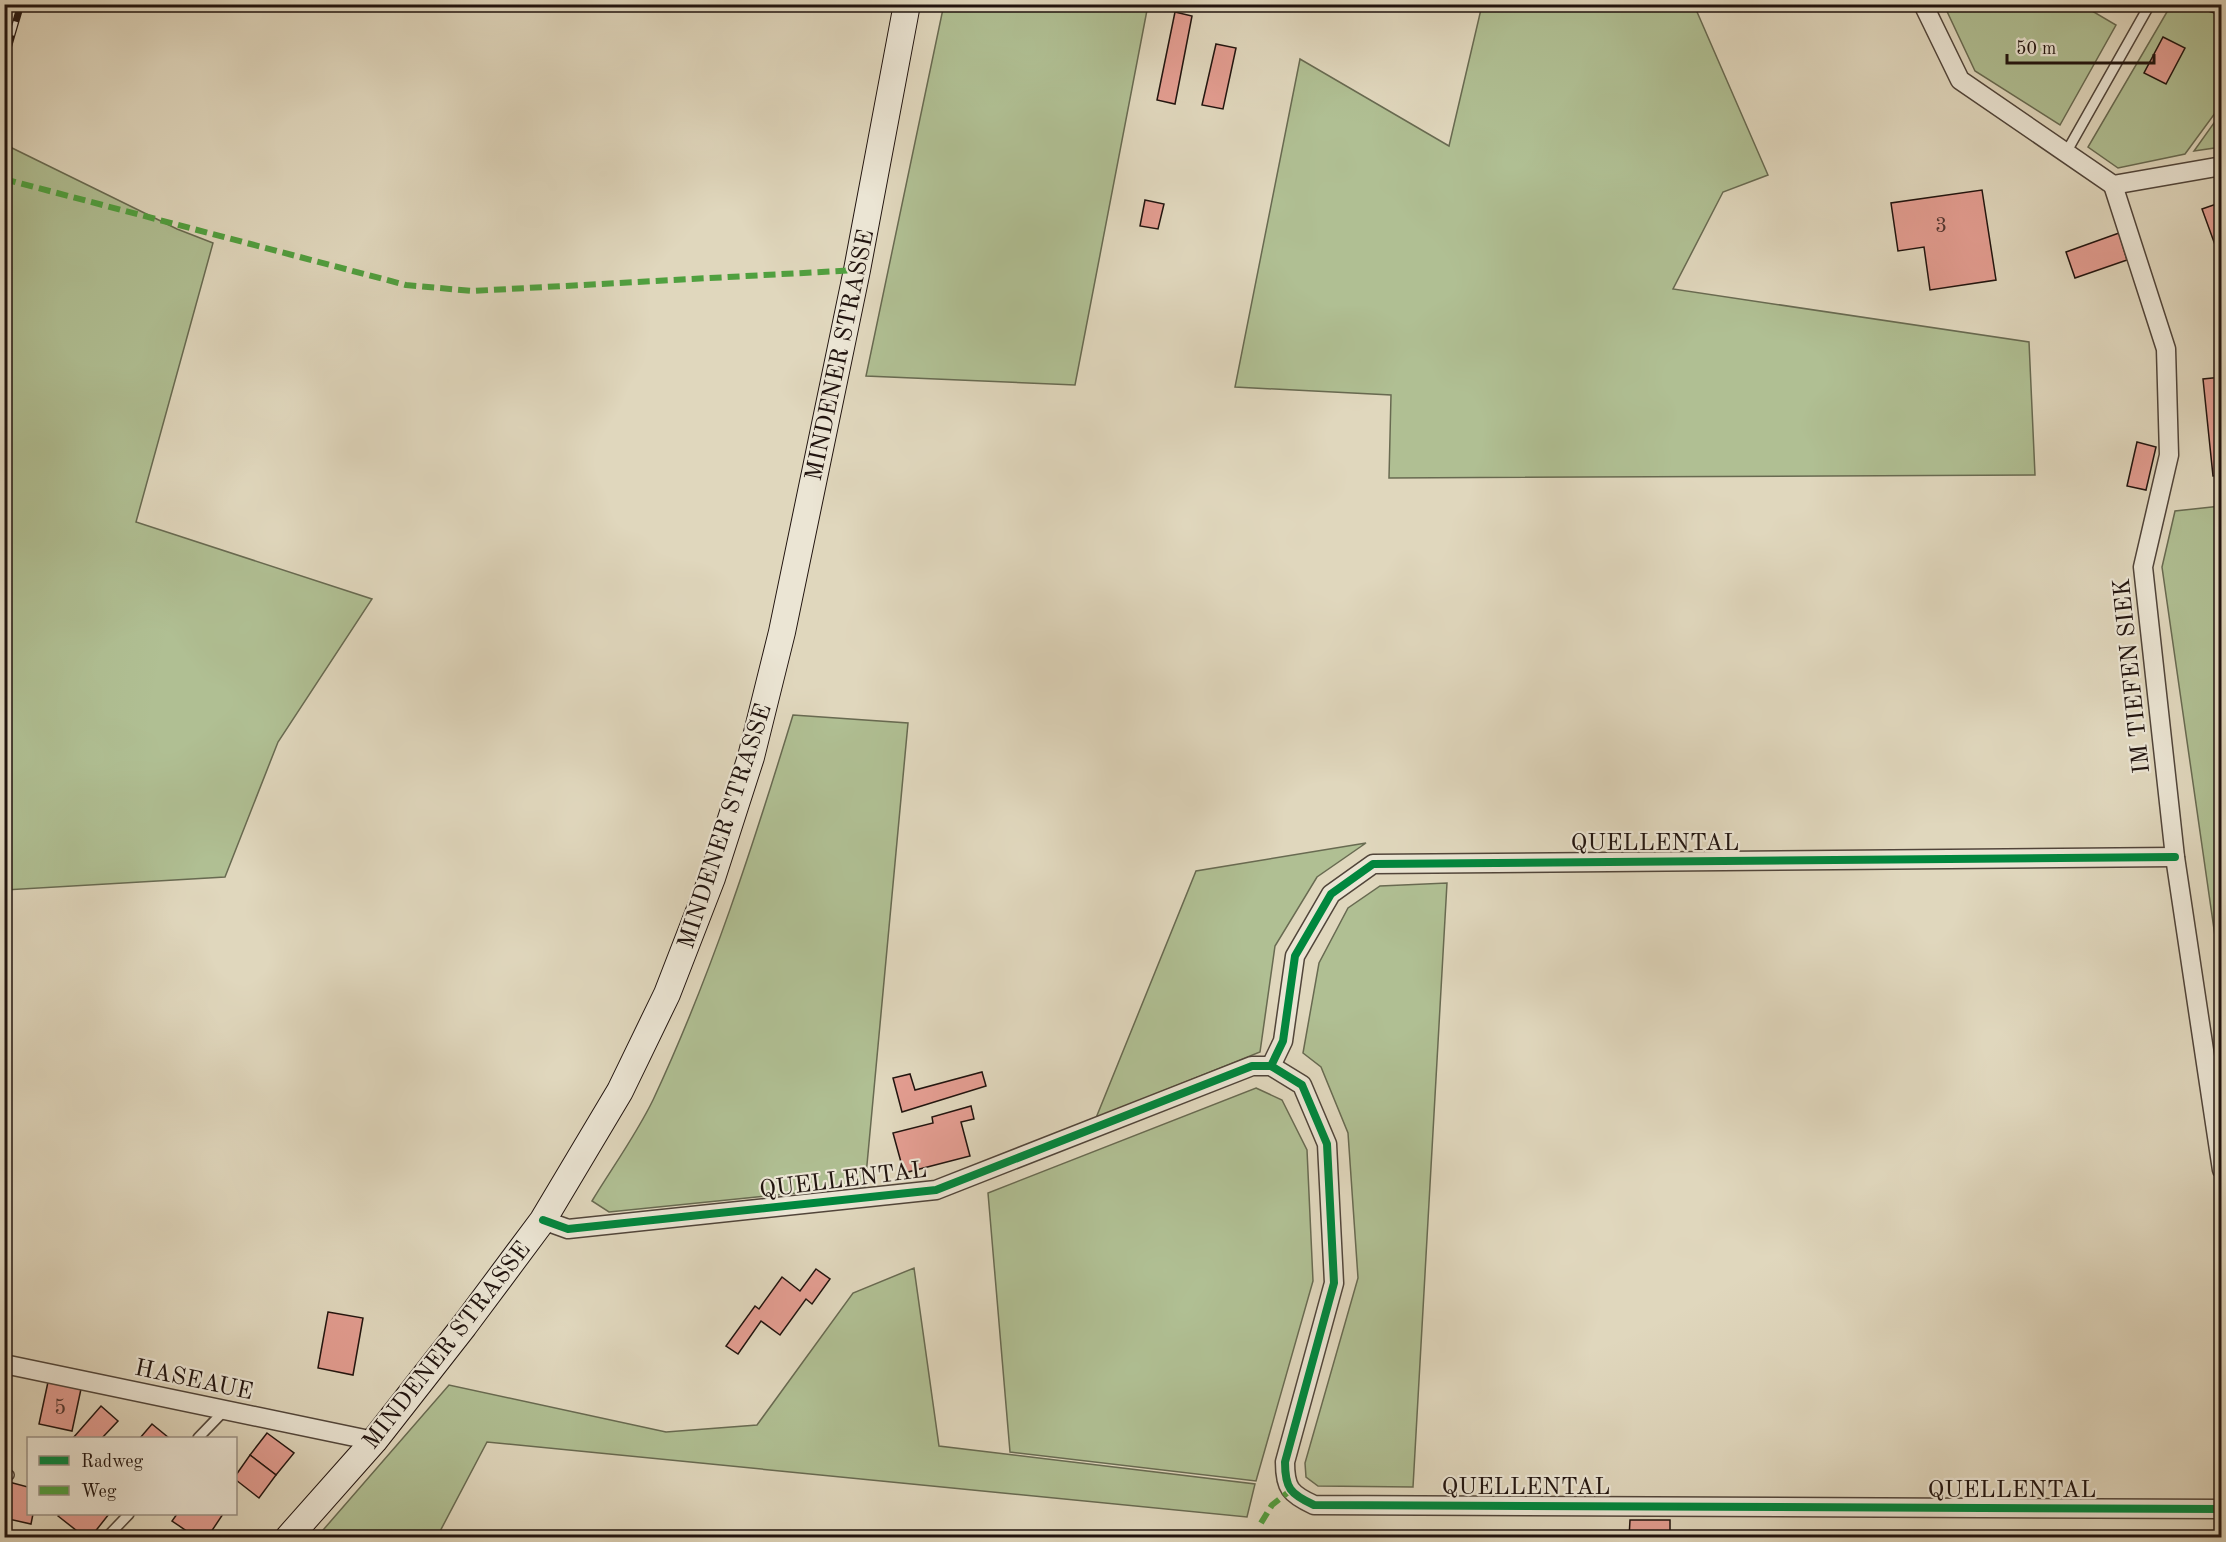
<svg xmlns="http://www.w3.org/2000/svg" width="2226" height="1542" viewBox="0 0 2226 1542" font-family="'Old Standard TT',serif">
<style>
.green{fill:#b0bf93;stroke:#686a51;stroke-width:1.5}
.building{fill:#e39d91;stroke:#21140f;stroke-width:1.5}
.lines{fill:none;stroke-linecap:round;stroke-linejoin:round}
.service-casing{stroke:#51453a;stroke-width:12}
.minor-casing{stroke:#51453a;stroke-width:21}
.secondary-casing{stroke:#21140f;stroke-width:28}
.service{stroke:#ebe5d4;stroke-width:9}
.minor{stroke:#ebe5d4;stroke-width:18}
.secondary{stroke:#ebe5d4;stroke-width:26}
.rail-casing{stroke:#21140f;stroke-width:7}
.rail{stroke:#ebe5d4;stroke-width:4.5;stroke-dasharray:14;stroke-linecap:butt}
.quiet{stroke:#50a03f;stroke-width:6;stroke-dasharray:12 6;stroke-linecap:butt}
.cycleway-casing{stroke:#ebe5d4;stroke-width:11}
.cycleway{stroke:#00873e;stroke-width:8}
.labels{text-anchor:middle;stroke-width:4.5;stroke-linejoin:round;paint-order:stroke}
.number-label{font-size:21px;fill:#523630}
.street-label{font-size:24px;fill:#21140f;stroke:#ebe5d4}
</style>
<rect width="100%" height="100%" fill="#e0d7bd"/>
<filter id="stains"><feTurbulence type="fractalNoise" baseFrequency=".00333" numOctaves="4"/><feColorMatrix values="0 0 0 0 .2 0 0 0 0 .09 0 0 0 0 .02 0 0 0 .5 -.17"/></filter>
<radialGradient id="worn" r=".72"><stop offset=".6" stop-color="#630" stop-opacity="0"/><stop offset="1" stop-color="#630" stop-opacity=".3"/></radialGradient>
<!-- green -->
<g class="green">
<polygon points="944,4 1148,5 1075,385 866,376"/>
<polygon points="1482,5 1694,5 1768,175 1723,192 1673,289 2029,342 2035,475 1389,478 1391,395 1235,387 1300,59 1449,146"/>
<polygon points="1944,5 2082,5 2116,25 2060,125 1975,71"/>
<polygon points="2171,5 2221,5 2221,105 2185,154 2118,168 2088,147"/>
<polygon points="2221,113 2221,147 2194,151"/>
<polygon points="8,146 177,229 213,243 136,522 372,599 278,742 225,877 5,890 4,159"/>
<polygon points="2221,506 2222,506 2221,978 2162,567 2175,511"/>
<path d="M793,715L908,723L865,1186L609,1212L592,1201C612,1168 636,1135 653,1100C711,976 753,846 793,715Z"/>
<polygon points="1366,843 1317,877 1275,946 1260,1052 1096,1118 1196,871"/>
<polygon points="1447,883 1413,1487 1318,1486 1306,1477 1305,1463 1358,1278 1348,1133 1321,1067 1303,1053 1319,963 1348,908 1380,886"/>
<polygon points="1256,1088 1282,1100 1307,1150 1313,1281 1256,1481 1010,1452 988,1193"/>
<polygon points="914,1268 939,1446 1255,1484 1247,1517 487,1442 437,1537 317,1537 449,1385 666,1432 757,1425 853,1293"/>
</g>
<!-- building -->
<g class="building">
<polygon points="2198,4 2222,4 2222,15 2197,8"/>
<polygon points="1175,12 1192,16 1175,104 1157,100"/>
<polygon points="2163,37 2185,48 2166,84 2144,73"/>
<polygon points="1216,44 1236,48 1223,109 1202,105"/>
<polygon points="1982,190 1996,280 1930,290 1924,247 1898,251 1891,203"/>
<polygon points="1145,200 1164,204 1158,229 1140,226"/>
<polygon points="2222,202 2222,264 2202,209"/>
<polygon points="2119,233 2127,260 2075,278 2066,252"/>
<polygon points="2222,377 2222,475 2213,476 2203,379"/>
<polygon points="2137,442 2156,447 2146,490 2127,486"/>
<polygon points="982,1072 986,1086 902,1112 893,1078 910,1074 915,1090"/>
<polygon points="971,1106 974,1119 961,1122 970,1156 904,1173 893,1133 933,1123 932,1117"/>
<polygon points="816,1269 830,1279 812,1304 806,1299 780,1335 761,1321 738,1354 726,1346 755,1306 759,1309 782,1277 800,1291"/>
<polygon points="328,1312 363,1318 353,1375 318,1368"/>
<polygon points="48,1382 81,1389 72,1431 39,1424"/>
<polygon points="101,1406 118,1421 102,1438 73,1438"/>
<polygon points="152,1424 169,1438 140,1438"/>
<polygon points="267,1433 294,1453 276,1475 250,1455"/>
<polygon points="250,1455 276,1475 259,1498 236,1480 236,1475"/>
<polygon points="9,1482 28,1487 28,1514 33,1514 31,1524 4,1518 4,1501"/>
<polygon points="60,1514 109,1514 90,1538 86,1538 58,1516"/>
<polygon points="177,1514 223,1514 207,1538 197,1538 172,1521"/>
<polygon points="1630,1520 1670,1520 1670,1538 1629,1538"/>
</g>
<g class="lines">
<defs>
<g id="service">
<polyline points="2067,151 2150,4"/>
<polyline points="198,1438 225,1410"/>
<polyline points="4,1471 9,1475"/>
<polyline points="106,1538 129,1514"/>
</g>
<g id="minor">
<polyline points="1923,4 1960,80 2113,185 2222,166"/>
<polyline points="2113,185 2166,349 2169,455 2143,567 2175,857 2222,1170"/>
<polyline points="1271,1066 1283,1041 1295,956 1331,894 1373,864 2175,857"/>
<path d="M543,1220L568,1229L936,1190L1252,1066H1271L1302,1085L1327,1144L1334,1283L1285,1462C1285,1488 1290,1494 1314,1505L2222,1509"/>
<polyline points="4,1364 374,1441"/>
</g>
<polyline id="secondary" points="288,1538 374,1441 464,1326 543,1220 620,1091 667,994 712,878 751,757 782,632 857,270 907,4"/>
</defs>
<!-- service casing -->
<use href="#service" class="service-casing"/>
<!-- minor casing -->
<use href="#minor" class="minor-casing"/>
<!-- secondary casing -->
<use href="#secondary" class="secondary-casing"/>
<!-- service -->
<use href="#service" class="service"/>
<!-- minor -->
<use href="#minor" class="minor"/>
<!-- secondary -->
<use href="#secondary" class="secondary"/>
<defs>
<g id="rail">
<polyline points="4,20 9,4"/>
<polyline points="4,62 21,4"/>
</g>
</defs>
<!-- rail casing -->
<use href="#rail" class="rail-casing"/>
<!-- rail -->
<use href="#rail" class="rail"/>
<!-- quiet -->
<g class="quiet">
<polyline points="4,179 406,285 472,291 857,270"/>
<polyline points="1261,1523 1272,1505 1291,1490"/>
</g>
<defs>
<g id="cycleway">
<polyline points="1271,1066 1283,1041 1295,956 1331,894 1373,864 2175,857"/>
<path d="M543,1220L568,1229L936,1190L1252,1066H1271L1302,1085L1327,1144L1334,1283L1285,1462C1285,1488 1290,1494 1314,1505L2222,1509"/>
</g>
</defs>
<!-- cycleway casing -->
<use href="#cycleway" class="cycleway-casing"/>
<!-- cycleway -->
<use href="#cycleway" class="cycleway"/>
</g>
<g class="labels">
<!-- number labels -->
<g class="number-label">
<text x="1941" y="232">3</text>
<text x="60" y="1414">5</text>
</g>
<!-- street labels -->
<g class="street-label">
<text transform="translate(839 355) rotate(-78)" y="8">MINDENER STRASSE</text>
<text transform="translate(2131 676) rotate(-96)" y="8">IM TIEFEN SIEK</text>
<text transform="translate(724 826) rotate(-72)" y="8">MINDENER STRASSE</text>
<text x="1655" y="850">QUELLENTAL</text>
<text transform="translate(843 1179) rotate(-7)" y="8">QUELLENTAL</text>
<text transform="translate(446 1345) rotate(-52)" y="8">MINDENER STRASSE</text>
<text transform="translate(194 1379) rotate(12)" y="8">HASEAUE</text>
<text x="1526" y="1494">QUELLENTAL</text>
<text x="2012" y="1497">QUELLENTAL</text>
</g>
</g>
<!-- margin -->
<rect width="2226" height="1542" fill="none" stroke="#e0d7bd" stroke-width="24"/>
<rect x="6" y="6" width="2214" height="1530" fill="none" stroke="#21140f" stroke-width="3"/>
<rect x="12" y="12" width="2202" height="1518" fill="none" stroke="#21140f" stroke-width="1.5"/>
<!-- legend -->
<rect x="27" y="1437" width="210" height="78" fill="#ebe5d4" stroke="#9a9185" stroke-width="1.5"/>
<rect x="39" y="1456" width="30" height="9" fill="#00873e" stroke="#9a9185" stroke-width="1.5"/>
<text x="81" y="1467" font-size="18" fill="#21140f">Radweg</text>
<rect x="39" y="1486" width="30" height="9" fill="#50a03f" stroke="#9a9185" stroke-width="1.5"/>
<text x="81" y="1497" font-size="18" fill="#21140f">Weg</text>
<!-- scale -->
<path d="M2007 54v9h147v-9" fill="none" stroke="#21140f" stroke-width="3"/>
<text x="2016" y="54" font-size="18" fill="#21140f" stroke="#ebe5d4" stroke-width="4.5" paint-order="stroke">50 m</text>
<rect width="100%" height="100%" filter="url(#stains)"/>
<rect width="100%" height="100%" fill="url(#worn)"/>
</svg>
